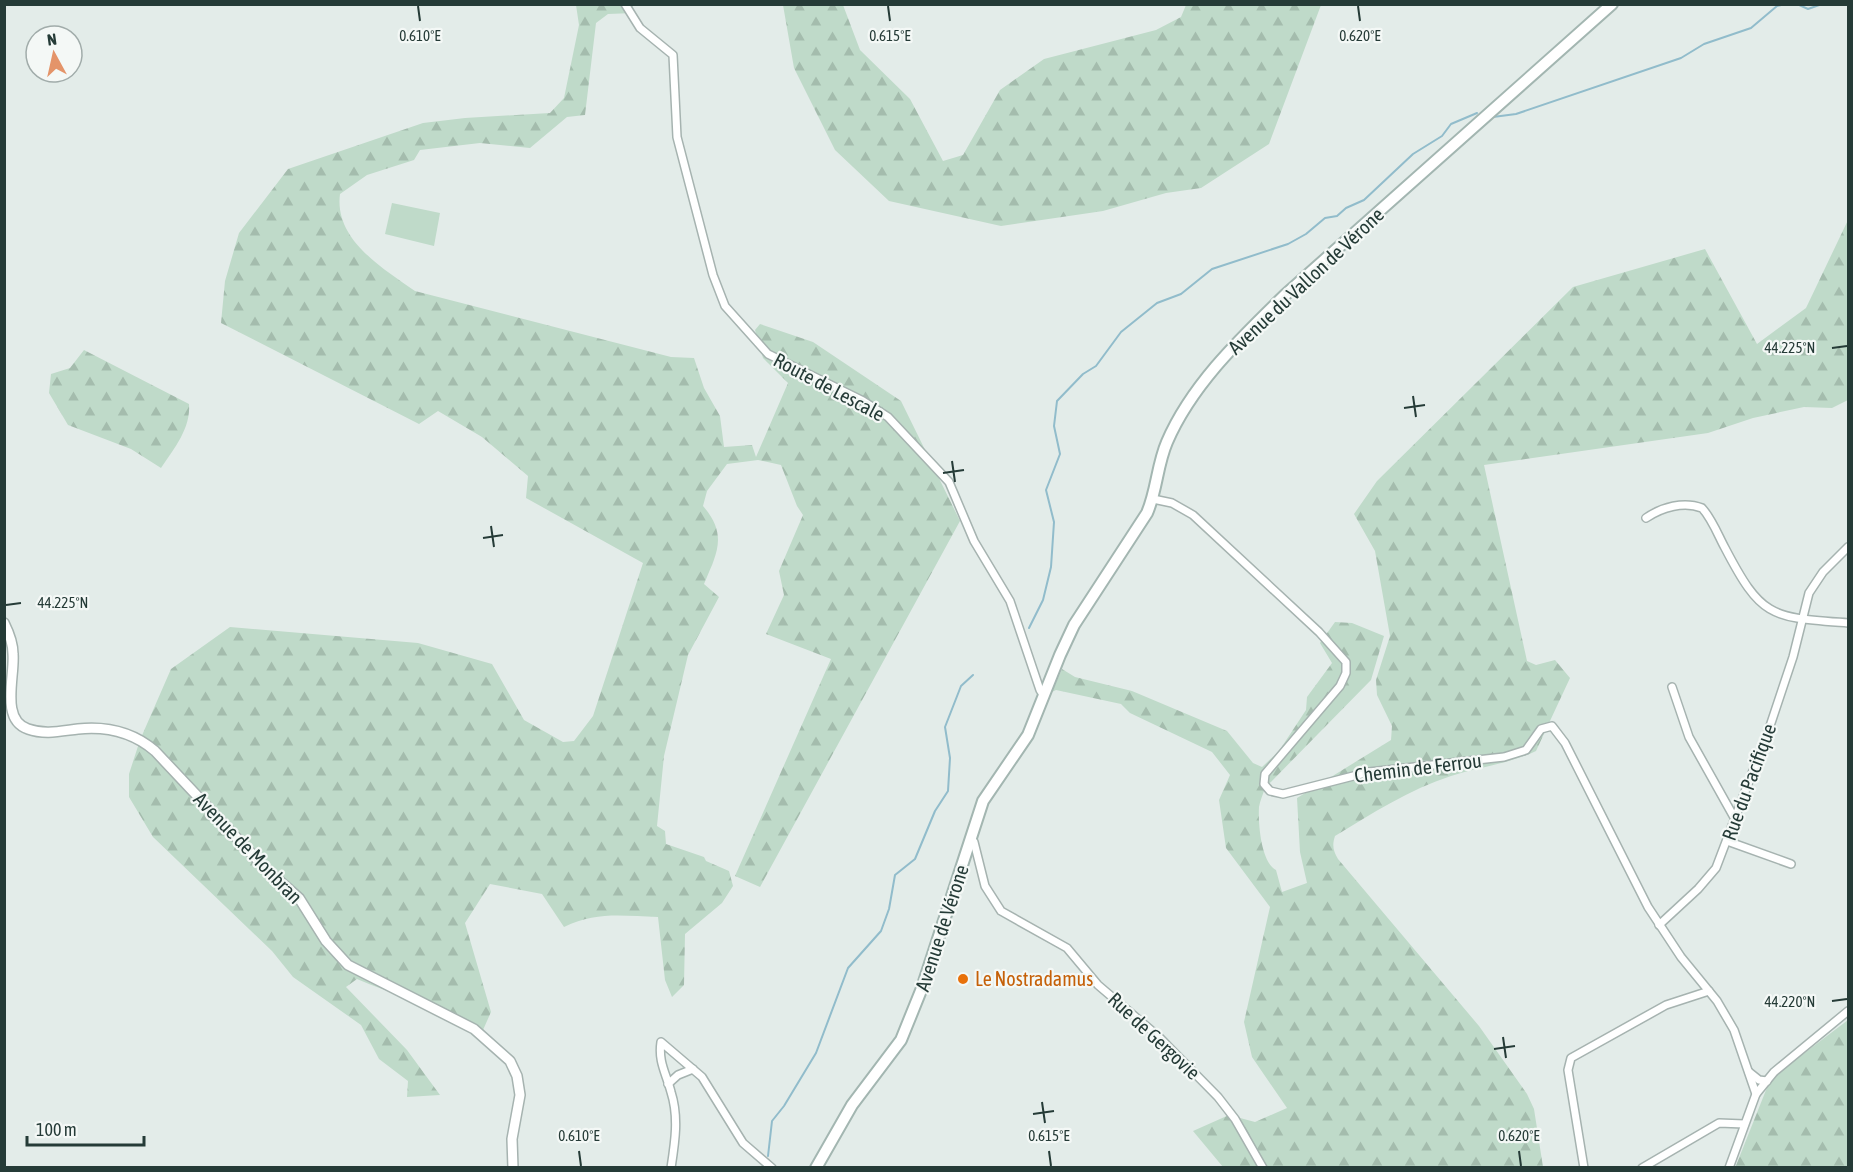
<svg xmlns="http://www.w3.org/2000/svg" width="1853" height="1172" viewBox="0 0 1853 1172" font-family="'Asap Condensed',sans-serif">
<style>
.grass{fill:#bfdac9}
.forest{fill:url(#forest-firs)}
.lines{fill:none;stroke-linecap:round;stroke-linejoin:round}
.stream{stroke:#91bccb;stroke-width:2}
.minor-casing{stroke:#a6b3b0;stroke-width:10}
.tertiary-casing{stroke:#a6b3b0;stroke-width:12}
.secondary-casing{stroke:#a3b6b1;stroke-width:14}
.minor{stroke:#fff;stroke-width:7}
.tertiary{stroke:#fff;stroke-width:9}
.secondary{stroke:#fff;stroke-width:10}
.ticks{fill:none;stroke:#253b37;stroke-width:2}
.food-dot{fill:#e8710a;stroke:#f4f8f6;stroke-width:2}
.labels{text-anchor:middle;stroke-width:4.5;stroke-linejoin:round;paint-order:stroke}
.street-label{font-size:20px;fill:#253b37;stroke:#f4f8f6}
.food-label{font-size:20px;fill:#c56008;stroke:#f4f8f6;text-anchor:start}
.ticks-label{font-size:15px;text-anchor:middle;fill:#253b37;stroke:#f4f8f6;stroke-width:4.5;stroke-linejoin:round;paint-order:stroke}
</style>
<defs>
<pattern id="forest-firs" width="22" height="20" patternUnits="userSpaceOnUse" patternTransform="scale(1.5)"><rect width="22" height="20" fill="#bfdac9"/><path d="M5 1l3.5 6h-7zM16 11l3.5 6h-7z" fill="#a4bcad"/></pattern>
</defs>
<rect width="100%" height="100%" fill="#e3ece9"/>
<!-- grass -->
<polygon class="grass" points="392,203 440,213 434,246 385,234"/>
<!-- forest -->
<g class="forest">
<path d="M576,5H632L634,13L608,14L596,23L585,115L567,117L530,148L480,143L420,150L414,160L367,175L340,194C334,239 382,268 415,291L671,357L694,358L704,388L720,416L724,447L752,445L756,457L788,383L763,358L755,330L760,324L813,342L901,401L960,521L760,887L735,876L831,659L766,634L784,595L779,571L803,515L797,506L781,465L758,460L727,464L707,491L703,506C728,535 717,553 704,584L719,597L688,655L664,756L657,826L665,831L666,844L704,857L706,861L729,871L733,886L722,903L685,934L684,985L672,997L665,980L658,917C623,916 597,911 564,927L542,894L490,884L465,923L491,1012L483,1030C443,1009 399,997 357,979L346,987L407,1050L440,1095L407,1097L408,1081L379,1059L361,1025L293,977L272,951L153,837L129,797V774L140,740L171,669L230,627L418,643L492,664L524,720L563,742L574,741L593,716L643,563L526,498L528,476L482,437L438,411L419,424L221,323L225,281L239,233L288,169L423,123L465,118L550,113L564,98L579,25Z"/>
<polygon points="783,5 843,5 860,50 910,99 943,161 963,155 1000,90 1044,59 1156,30 1181,17 1186,5 1321,5 1269,144 1201,188 1166,193 1103,211 1001,226 889,201 835,150 794,68"/>
<path d="M1848,220V400L1832,408L1804,407L1753,418L1708,433L1484,465L1527,661L1536,665L1555,660L1570,678L1536,751C1508,764 1479,767 1451,776C1410,789 1371,814 1335,836C1332,845 1333,851 1338,859L1479,1026L1527,1094L1534,1109L1543,1167H1223L1193,1131L1229,1115L1255,1122L1287,1108L1252,1057L1244,1022L1270,907L1226,848L1219,800L1230,775L1212,752L1130,713L1121,704L1056,690L1052,692L1062,669L1075,677L1132,691L1227,731L1253,763L1262,767L1279,751L1306,710L1307,697L1332,663L1320,643L1335,622L1352,623L1384,636L1371,680L1265,788C1263,794 1260,801 1259,807C1258,823 1261,862 1276,870L1282,892L1307,883L1300,852L1297,798L1391,740L1392,726L1377,695L1376,680L1390,636L1375,551L1354,514L1377,481L1573,287L1705,249L1757,344L1806,308Z"/>
<path d="M84,350L189,404C191,428 174,449 161,468L131,449L68,425L49,393L51,374L70,368Z"/>
<polygon points="1848,1020 1848,1167 1735,1168 1768,1085 1782,1070"/>
</g>
<g class="lines">
<!-- stream -->
<g class="stream">
<polyline points="1797,4 1808,9 1822,4"/>
<polyline points="1493,117 1516,114 1681,58 1704,44 1751,28 1777,6 1786,4"/>
<polyline points="1029,628 1043,600 1051,567 1054,522 1046,490 1060,454 1054,426 1057,401 1083,374 1096,366 1121,332 1157,303 1181,294 1212,269 1288,244 1306,234 1325,218 1337,216 1346,208 1364,200 1413,154 1442,136 1451,124 1477,113"/>
<polyline points="768,1156 772,1121 784,1106 816,1053 848,968 881,931 889,909 895,875 915,859 935,811 948,791 950,758 945,727 961,686 973,675"/>
</g>
<defs>
<g id="minor">
<polyline points="625,4 640,28 673,55 677,137 713,275 725,306 768,354 863,401 888,417 949,482 974,541 1010,601 1040,690 1044,696"/>
<polyline points="1153,499 1172,503 1193,515 1319,632 1346,662 1346,673 1340,686 1265,774 1264,784 1270,791 1283,794 1369,772 1504,757 1526,750 1541,729 1552,726 1565,743 1648,907 1681,957 1717,1001 1734,1030 1756,1094"/>
<path d="M1646,518C1662,507 1684,501 1702,508C1712,519 1718,535 1725,548C1762,619 1771,617 1848,623"/>
<polyline points="1672,687 1689,737 1735,819"/>
<polyline points="970,838 974,842 985,886 1001,911 1067,948 1098,985 1159,1037 1218,1097 1235,1119 1263,1168"/>
<polyline points="1727,841 1791,864"/>
<polyline points="1659,925 1698,889 1716,868 1770,726 1793,657 1809,593 1823,572 1848,547"/>
<polyline points="1749,1072 1759,1080 1767,1081"/>
<polyline points="668,1084 678,1075 693,1069"/>
<path d="M671,1168C675,1142 679,1117 671,1092C666,1073 658,1062 661,1042L702,1077L743,1143L772,1168"/>
<polyline points="1584,1168 1568,1070 1571,1058 1666,1005 1709,991"/>
<polyline points="1642,1168 1719,1123 1744,1124"/>
<polyline points="1729,1168 1756,1094 1774,1072 1848,1011"/>
</g>
<path id="tertiary" d="M4,623C9,633 13,643 13,654C15,676 0,720 28,729C45,735 61,731 78,729C107,726 134,733 155,751L265,868L299,898L326,941L348,965L474,1029L510,1061L517,1076L520,1095L512,1139L513,1168"/>
<path id="secondary" d="M816,1168L852,1105L901,1040L922,988L983,801L1028,735L1060,655L1074,625L1147,513C1157,490 1157,465 1167,442C1192,384 1241,338 1285,295L1612,4"/>
</defs>
<!-- minor casing -->
<use href="#minor" class="minor-casing"/>
<!-- tertiary casing -->
<use href="#tertiary" class="tertiary-casing"/>
<!-- secondary casing -->
<use href="#secondary" class="secondary-casing"/>
<!-- minor -->
<use href="#minor" class="minor"/>
<!-- tertiary -->
<use href="#tertiary" class="tertiary"/>
<!-- secondary -->
<use href="#secondary" class="secondary"/>
</g>
<!-- ticks -->
<path class="ticks" d="M418,6L420,21M888,6L890,21M1358,6L1360,21M1832,348L1847,346M1413,396L1416,417M1404,408L1425,405M952,461L955,482M943,473L964,470M491,526L494,547M483,538L503,535M6,605L21,603M1832,1001L1847,999M1503,1037L1506,1058M1494,1049L1515,1046M1042,1102L1045,1123M1033,1114L1054,1111M579,1151L581,1166M1049,1151L1051,1166M1519,1151L1521,1166"/>
<!-- markers -->
<circle class="food-dot" cx="963" cy="979" r="6"/>
<g class="labels">
<!-- street labels -->
<g class="street-label">
<text transform="translate(1306 281) rotate(-43)" y="7">Avenue du Vallon de Vérone</text>
<text transform="translate(829 387) rotate(28)" y="7">Route de Lescale</text>
<text transform="translate(1418 768) rotate(-7)" y="7">Chemin de Ferrou</text>
<text transform="translate(1749 782) rotate(-70)" y="7">Rue du Pacifique</text>
<text transform="translate(248 848) rotate(46)" y="7">Avenue de Monbran</text>
<text transform="translate(942 928) rotate(-72)" y="7">Avenue de Vérone</text>
<text transform="translate(1154 1036) rotate(43)" y="7">Rue de Gergovie</text>
</g>
<!-- food labels -->
<g class="food-label">
<text x="975" y="986">Le Nostradamus</text>
</g>
</g>
<g class="ticks-label">
<text x="420" y="41">0.610°E</text>
<text x="890" y="41">0.615°E</text>
<text x="1360" y="41">0.620°E</text>
<text x="1790" y="353">44.225°N</text>
<text x="63" y="608">44.225°N</text>
<text x="1790" y="1007">44.220°N</text>
<text x="579" y="1141">0.610°E</text>
<text x="1049" y="1141">0.615°E</text>
<text x="1519" y="1141">0.620°E</text>
</g>
<!-- border -->
<rect width="1853" height="1172" fill="none" stroke="#253b37" stroke-width="12"/>
<!-- north arrow -->
<g transform="translate(54 54) rotate(352)"><circle r="28" fill="#f4f8f6" stroke="#a1acaa" stroke-width="1.5"/>
<path d="M0-4.5L10 22L0 15L-10 22Z" fill="#e49469"/>
<text y="-9" font-size="16" font-weight="bold" text-anchor="middle" fill="#253b37">N</text>
</g>
<!-- scale -->
<path d="M27 1136v9h117v-9" fill="none" stroke="#253b37" stroke-width="3"/>
<text x="36" y="1136" font-size="18" fill="#253b37" stroke="#f4f8f6" stroke-width="4.5" paint-order="stroke">100 m</text>
</svg>
